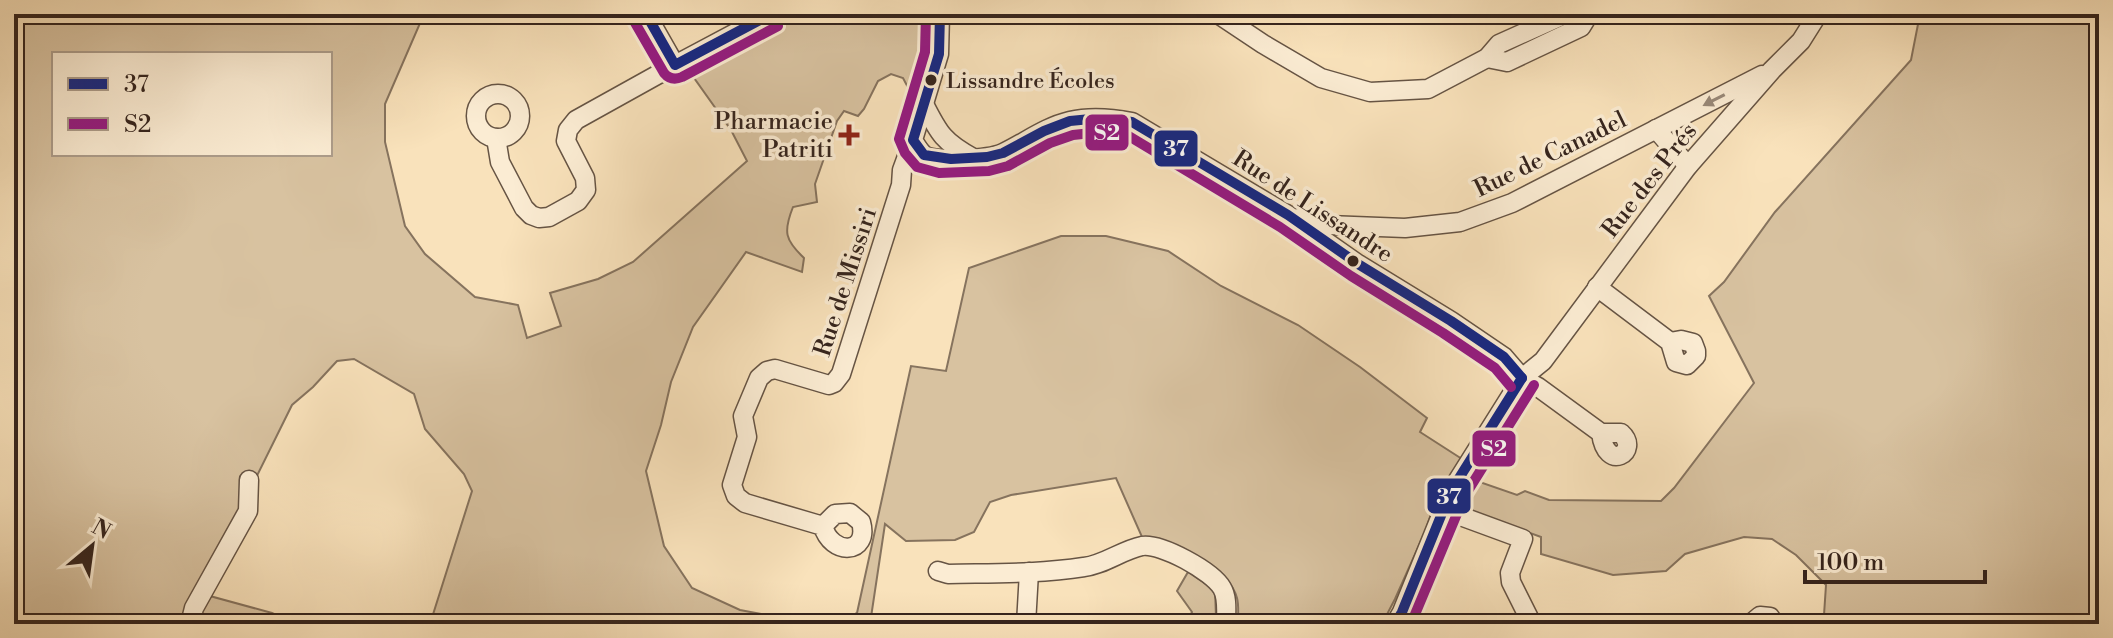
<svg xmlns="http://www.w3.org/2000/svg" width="2113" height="638" viewBox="0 0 2113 638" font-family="'Libre Bodoni',serif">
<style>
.green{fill:#d8c2a0;stroke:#86735e;stroke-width:2;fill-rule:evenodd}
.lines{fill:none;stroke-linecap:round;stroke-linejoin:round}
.minor-casing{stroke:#665444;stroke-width:21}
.minor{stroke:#fbecd3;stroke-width:18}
.bus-1-casing{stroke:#fbecd3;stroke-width:16}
.bus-2-casing{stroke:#fbecd3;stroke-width:16}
.bus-1{stroke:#162883;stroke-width:10}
.bus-2{stroke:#951b81;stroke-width:10}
.oneway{fill:#988878}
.bus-dot{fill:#35241d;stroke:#fbecd3;stroke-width:3}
.poi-dot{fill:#8f2418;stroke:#fbecd3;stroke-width:3}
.labels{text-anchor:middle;stroke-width:7;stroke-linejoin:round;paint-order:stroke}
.bus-label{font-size:22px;fill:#35241d;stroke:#fbecd3;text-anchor:start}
.poi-label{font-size:24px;fill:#35241d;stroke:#fbecd3;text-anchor:end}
.street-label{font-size:24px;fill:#35241d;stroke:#fbecd3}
.line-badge{stroke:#fbecd3;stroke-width:3}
.badge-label{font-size:22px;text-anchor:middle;font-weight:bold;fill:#fff}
</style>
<rect width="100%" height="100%" fill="#f9e2bb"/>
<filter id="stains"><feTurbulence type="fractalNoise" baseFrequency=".0025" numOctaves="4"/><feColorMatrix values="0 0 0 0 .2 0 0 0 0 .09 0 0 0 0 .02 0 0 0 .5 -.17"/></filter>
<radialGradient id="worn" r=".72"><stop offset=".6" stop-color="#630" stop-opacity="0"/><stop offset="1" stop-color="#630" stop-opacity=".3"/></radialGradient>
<!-- green -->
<g class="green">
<path d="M14,14H424L385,104V142L405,226L425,254L475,297L518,305L527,338L561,326L550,293L598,279L633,262L747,161L731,130L692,75L767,33L764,26L787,14H934L931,48L925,64L921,97L912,95L903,78L891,74L878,81L864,109L858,116L844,111L837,121L815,184L817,202L793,207C783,232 785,240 804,258L802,272L746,252L693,327L671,382L661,425L646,471L664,546L692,588L740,610L814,624H430L472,491L464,474L425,429L414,394L354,359L337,361L313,387L292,405L199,593L272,613L295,624H14ZM54,54H330V154H54Z"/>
<polygon points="1920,14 2099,14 2099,624 1833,624 1824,615 1826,585 1796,555 1772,539 1744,537 1723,543 1685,554 1666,571 1613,575 1541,554 1541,537 1465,509 1474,480 1517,495 1525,491 1549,500 1661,501 1674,488 1754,383 1709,296 1724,282 1775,212 1911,60"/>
<path d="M1061,236H1106L1168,251L1221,286L1298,325L1360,367L1427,418L1420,432L1462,459L1434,505L1425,532L1395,599L1382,624H1185L1192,612L1177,591L1188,572L1215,590L1216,617L1238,624C1238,616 1239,605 1237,598C1227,563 1172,548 1142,537L1116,478L1011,495L990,502L974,532L955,540L906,541L885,524L870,624H836L857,613L911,366L946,371L969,268Z"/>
</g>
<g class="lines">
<defs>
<g id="minor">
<polyline points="646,14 675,65 771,14"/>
<path d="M940,14L939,54L913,140C916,145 919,151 924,155C936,163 990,159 1003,153C1026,142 1045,127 1070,121C1091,116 1111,118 1132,122L1288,215L1358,264L1451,321L1504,357L1522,378L1538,387L1601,433C1606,474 1641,451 1621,433H1601"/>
<polyline points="1218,14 1263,44 1321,78 1370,92 1428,89 1487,58 1499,44 1566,14"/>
<polyline points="1487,58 1507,62 1581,27 1589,14"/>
<circle cx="498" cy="116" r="22"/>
<path d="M924,104C939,134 944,142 973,158"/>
<polyline points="1656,129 1688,166"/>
<polyline points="496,138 500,162 524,208 531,215 539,218 549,217 578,201 586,190 585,178 566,141 568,130 576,120 675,65"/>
<polyline points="1299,218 1328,225 1405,228 1460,222 1512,203 1762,75"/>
<polyline points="1597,287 1670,342 1681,340 1693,343 1696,351 1696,356 1687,365 1676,362 1670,342"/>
<polyline points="1444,510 1523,539 1510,573 1511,582 1532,624"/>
<path d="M823,526C831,556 870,555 861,522L850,513L835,514L823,526L745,503L736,496L732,485L747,437L743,416L759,378L767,371L775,369L829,385L834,383L841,374L901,185L902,170L913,140"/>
<path d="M938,571L948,574C993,573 1039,574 1084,567C1104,565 1122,550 1142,546C1161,543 1212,571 1222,588C1228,598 1226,612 1226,624"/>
<polyline points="190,624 194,608 248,511 249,480"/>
<polyline points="1026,624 1029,572"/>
<polyline points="1395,624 1402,612 1451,491 1522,378 1543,361 1688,166 1772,70 1801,41 1818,14"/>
<polyline points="1753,624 1754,621 1760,616 1770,617 1775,624"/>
</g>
</defs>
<!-- minor casing -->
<use href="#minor" class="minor-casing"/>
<!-- minor -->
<use href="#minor" class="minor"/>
<defs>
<g id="bus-1">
<polyline points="646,14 675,65 771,14"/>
<polyline points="940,14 939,54 913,140 924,155 951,159 987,157 1003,153 1044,131 1070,121 1101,118 1132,122 1288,215 1358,264 1451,321 1504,357 1522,378"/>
<polyline points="1395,624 1402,612 1451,491 1522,378"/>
</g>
<g id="bus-2">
<polyline points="926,14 925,52 899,139 905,153 917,167 939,173 989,171 1008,166 1050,143 1073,135 1101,132 1127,135 1280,227 1351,276 1443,333 1495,368 1511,387"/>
<path d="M634,21L664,73C669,79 675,80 682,77L778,26"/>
<polyline points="1411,624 1464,497 1534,385"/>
</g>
</defs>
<!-- bus-1 casing -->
<use href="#bus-1" class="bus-1-casing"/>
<!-- bus-2 casing -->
<use href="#bus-2" class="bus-2-casing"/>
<!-- bus-1 -->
<use href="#bus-1" class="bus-1"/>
<!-- bus-2 -->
<use href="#bus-2" class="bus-2"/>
</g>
<!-- one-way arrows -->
<defs><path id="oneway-solid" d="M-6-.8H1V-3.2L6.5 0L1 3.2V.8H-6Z" transform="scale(2)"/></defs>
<use class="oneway" href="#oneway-solid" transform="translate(1714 100) rotate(153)"/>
<!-- markers -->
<g class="bus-dot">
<circle cx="931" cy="80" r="7"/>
<circle cx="1353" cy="261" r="7"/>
</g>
<path class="poi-dot" d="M845 123h8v8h8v8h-8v8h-8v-8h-8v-8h8z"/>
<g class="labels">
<!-- bus labels -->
<g class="bus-label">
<text x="946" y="88">Lissandre Écoles</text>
</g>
<!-- poi labels -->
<g class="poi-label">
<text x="833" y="129">Pharmacie<tspan x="833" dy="28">Patriti</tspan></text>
</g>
<!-- street labels -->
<g class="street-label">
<text transform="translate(1550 154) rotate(-26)" y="8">Rue de Canadel</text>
<text transform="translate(1649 180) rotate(-52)" y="8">Rue des Prés</text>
<text transform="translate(1313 206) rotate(33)" y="8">Rue de Lissandre</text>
<text transform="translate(845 282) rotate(-72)" y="8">Rue de Missiri</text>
</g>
</g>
<g class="line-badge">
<rect x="1084" y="113" width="46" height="39" rx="8" fill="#951b81"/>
<rect x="1153" y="129" width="46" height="39" rx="8" fill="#162883"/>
<rect x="1471" y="429" width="46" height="39" rx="8" fill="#951b81"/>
<rect x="1426" y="477" width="46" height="38" rx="8" fill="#162883"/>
</g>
<g class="badge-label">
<text x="1107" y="140">S2</text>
<text x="1176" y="156">37</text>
<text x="1494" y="456">S2</text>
<text x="1449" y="504">37</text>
</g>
<!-- margin -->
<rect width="2113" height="638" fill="none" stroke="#f9e2bb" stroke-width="48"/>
<rect x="16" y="16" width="2081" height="606" fill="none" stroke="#35241d" stroke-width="4"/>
<rect x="24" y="24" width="2065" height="590" fill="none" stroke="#35241d" stroke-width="2"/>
<!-- legend -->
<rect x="52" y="52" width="280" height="104" fill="#fbecd3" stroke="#ac9c8a" stroke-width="2"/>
<rect x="68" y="78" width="40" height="12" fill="#162883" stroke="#ac9c8a" stroke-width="2"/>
<text x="124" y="92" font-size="24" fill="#35241d">37</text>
<rect x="68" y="118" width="40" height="12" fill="#951b81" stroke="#ac9c8a" stroke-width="2"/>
<text x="124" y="132" font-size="24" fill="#35241d">S2</text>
<!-- north arrow -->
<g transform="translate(92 546) rotate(29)" stroke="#fbecd3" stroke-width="6" paint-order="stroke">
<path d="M0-6L14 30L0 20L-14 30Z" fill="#35241d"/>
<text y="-12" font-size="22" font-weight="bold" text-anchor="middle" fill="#35241d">N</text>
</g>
<!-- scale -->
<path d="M1805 570v12h180v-12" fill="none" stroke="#35241d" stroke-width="4"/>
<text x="1817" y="570" font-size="24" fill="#35241d" stroke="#fbecd3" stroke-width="6" paint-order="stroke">100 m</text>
<rect width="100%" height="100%" filter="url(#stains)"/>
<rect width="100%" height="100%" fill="url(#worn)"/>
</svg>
